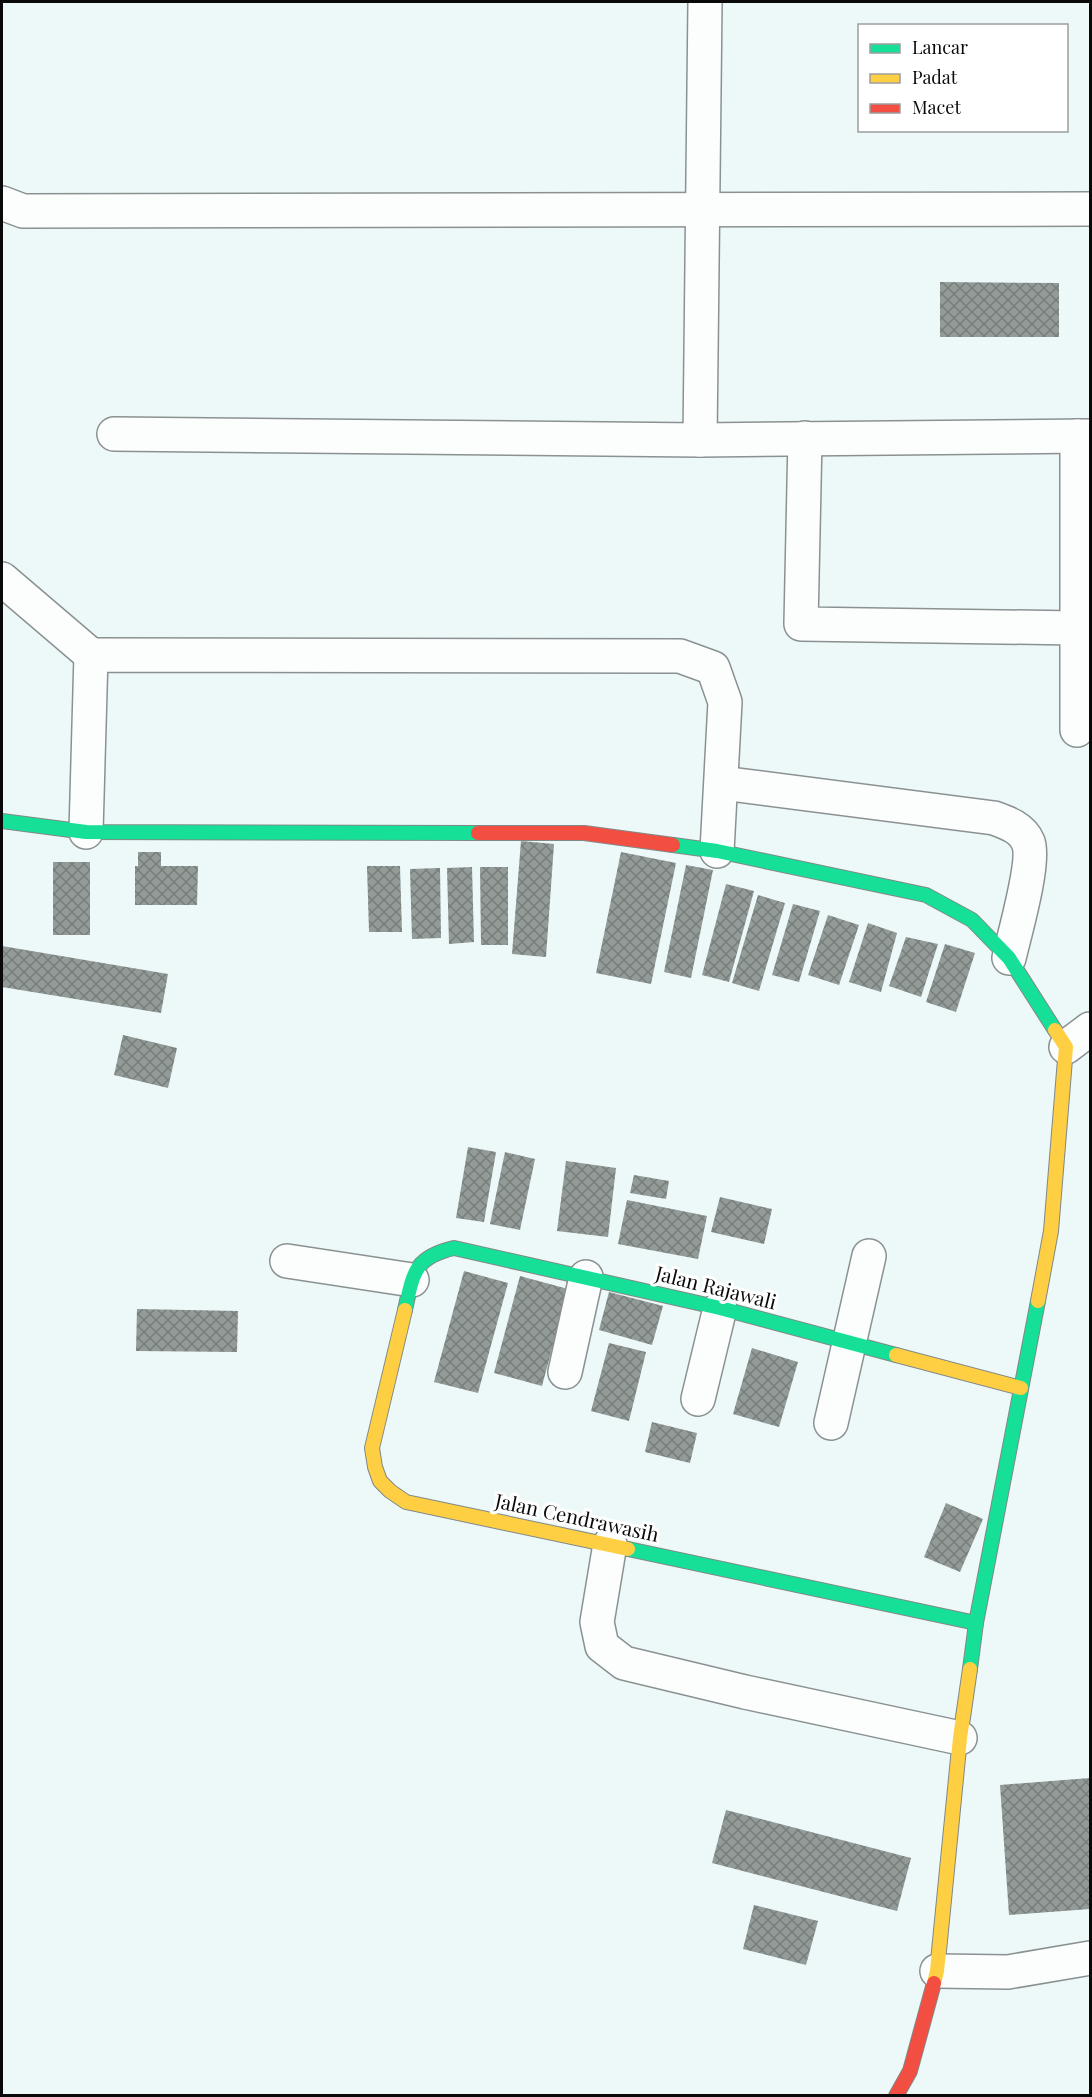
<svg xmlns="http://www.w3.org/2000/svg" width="1092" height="2097" viewBox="0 0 1092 2097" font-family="'Playfair Display',serif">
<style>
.building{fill:url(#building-cross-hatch)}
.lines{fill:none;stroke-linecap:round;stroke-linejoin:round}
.street-casing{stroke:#8b9191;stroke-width:36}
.fast-casing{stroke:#828887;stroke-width:16}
.slow-casing{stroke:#828887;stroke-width:16}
.jam-casing{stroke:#828887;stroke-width:16}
.street{stroke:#fcfefe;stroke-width:33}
.fast{stroke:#16e098;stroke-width:14}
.slow{stroke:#ffcf43;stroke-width:14}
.jam{stroke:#f24e42;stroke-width:14}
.labels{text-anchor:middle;stroke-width:6;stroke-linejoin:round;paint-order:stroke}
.street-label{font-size:20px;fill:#090909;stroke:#fff}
</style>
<defs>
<pattern id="building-cross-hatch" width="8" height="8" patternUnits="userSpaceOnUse" patternTransform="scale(1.5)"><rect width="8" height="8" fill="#939b99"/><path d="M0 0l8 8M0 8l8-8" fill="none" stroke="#767d7b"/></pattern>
</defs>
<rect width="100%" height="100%" fill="#ecf9f8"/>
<!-- building -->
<g class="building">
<polygon points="940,282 1059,283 1059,337 940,337"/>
<polygon points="521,841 554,844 546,957 512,954"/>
<polygon points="138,852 161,852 161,866 198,866 197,905 135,905 135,866 138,866"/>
<polygon points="621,852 676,863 651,984 596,973"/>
<rect x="53" y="862" width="37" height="73"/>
<polygon points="686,865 713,870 691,978 664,972"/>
<polygon points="367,866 400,866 402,932 369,932"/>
<polygon points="472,867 474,942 449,944 447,868"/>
<polygon points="480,867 508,867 508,945 481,945"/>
<polygon points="440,868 441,938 412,939 410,869"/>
<polygon points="726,884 754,891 729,982 702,975"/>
<polygon points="758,895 785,903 759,991 732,983"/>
<polygon points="793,904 820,911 799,982 772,975"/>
<polygon points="828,915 859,925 839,985 808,975"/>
<polygon points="868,923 897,933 881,992 849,982"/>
<polygon points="906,937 938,944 921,997 889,986"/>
<polygon points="945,944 975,953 956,1012 926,1002"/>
<polygon points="2,946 168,974 161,1013 2,987"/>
<polygon points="123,1035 177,1048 168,1088 114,1075"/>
<polygon points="468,1147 496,1152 484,1222 456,1218"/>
<polygon points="505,1152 535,1159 520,1230 490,1224"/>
<polygon points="566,1161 616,1168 608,1237 557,1231"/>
<polygon points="634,1175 669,1181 666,1199 630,1193"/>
<polygon points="720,1197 772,1209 764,1244 711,1232"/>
<polygon points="627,1200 707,1216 698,1259 618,1244"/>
<polygon points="464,1271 508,1283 478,1393 434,1382"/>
<polygon points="520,1276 568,1289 542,1386 494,1373"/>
<polygon points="609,1292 663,1306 652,1345 599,1330"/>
<polygon points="137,1309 238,1311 237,1352 136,1351"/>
<polygon points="609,1343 646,1352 629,1421 591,1411"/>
<polygon points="752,1348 798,1362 779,1427 733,1414"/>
<polygon points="652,1422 697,1433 690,1463 645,1452"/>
<polygon points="946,1503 983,1519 960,1572 924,1557"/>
<polygon points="1090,1778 1090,1909 1009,1915 1000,1785"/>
<polygon points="726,1810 911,1858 897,1911 712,1863"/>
<polygon points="754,1905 818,1921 806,1965 743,1949"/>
</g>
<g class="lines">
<defs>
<g id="street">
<polyline points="2,203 23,211 1090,209"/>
<polyline points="114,434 700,440 1090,436"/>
<polyline points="1077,436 1077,730"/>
<polyline points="805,438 801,624 1077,628"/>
<polyline points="700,440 705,2"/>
<polyline points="2,579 91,655"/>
<path d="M722,783L994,818C1008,823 1022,828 1028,842C1036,860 1014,936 1009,958"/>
<polyline points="86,832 91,655 680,656 713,668 725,702 717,851"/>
<polyline points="1066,1047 1090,1029"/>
<polyline points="287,1261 412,1280"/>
<polyline points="565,1372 586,1277"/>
<polyline points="698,1399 720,1308"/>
<polyline points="831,1423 869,1256"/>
<polyline points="610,1544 597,1622 602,1646 624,1663 745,1692 960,1738"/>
<polyline points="937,1971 1008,1972 1090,1958"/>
</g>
<g id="fast">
<polyline points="2,821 86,832 478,833"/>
<polyline points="673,845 717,851 926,895 972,920 1009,958 1055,1030"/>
<path d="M405,1310C413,1274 414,1257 454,1248L720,1308L896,1355"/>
<polyline points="628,1549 976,1623"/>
<polyline points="970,1669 976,1623 1038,1301"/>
</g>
<g id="slow">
<polyline points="1038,1301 1051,1231 1066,1047 1055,1030"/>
<polyline points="405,1310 372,1448 375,1467 380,1481 390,1491 406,1502 628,1549"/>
<polyline points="896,1355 1021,1388"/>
<polyline points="934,1983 937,1971 960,1738 970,1669"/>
</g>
<g id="jam">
<polyline points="478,833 584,833 673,845"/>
<polyline points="896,2096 910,2071 934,1983"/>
</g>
</defs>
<!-- street casing -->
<use href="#street" class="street-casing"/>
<!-- fast casing -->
<use href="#fast" class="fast-casing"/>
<!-- slow casing -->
<use href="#slow" class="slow-casing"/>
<!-- jam casing -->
<use href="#jam" class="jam-casing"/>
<!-- street -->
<use href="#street" class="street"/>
<!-- fast -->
<use href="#fast" class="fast"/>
<!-- slow -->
<use href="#slow" class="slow"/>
<!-- jam -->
<use href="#jam" class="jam"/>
</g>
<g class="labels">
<!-- street labels -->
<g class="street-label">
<text transform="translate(716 1288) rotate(14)" y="7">Jalan Rajawali</text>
<text transform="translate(577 1518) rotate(12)" y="7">Jalan Cendrawasih</text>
</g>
</g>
<!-- border -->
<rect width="1092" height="2097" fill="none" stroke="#090909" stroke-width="6"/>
<!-- legend -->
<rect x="858" y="24" width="210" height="108" fill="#ffffff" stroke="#9d9d9d" stroke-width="1.5"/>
<rect x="870" y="44" width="30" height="9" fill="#16e098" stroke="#9d9d9d" stroke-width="1.5"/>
<text x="912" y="54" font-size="18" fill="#090909">Lancar</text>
<rect x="870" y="74" width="30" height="9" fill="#ffcf43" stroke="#9d9d9d" stroke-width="1.5"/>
<text x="912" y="84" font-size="18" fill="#090909">Padat</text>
<rect x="870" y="104" width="30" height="9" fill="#f24e42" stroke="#9d9d9d" stroke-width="1.5"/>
<text x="912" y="114" font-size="18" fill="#090909">Macet</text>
</svg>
